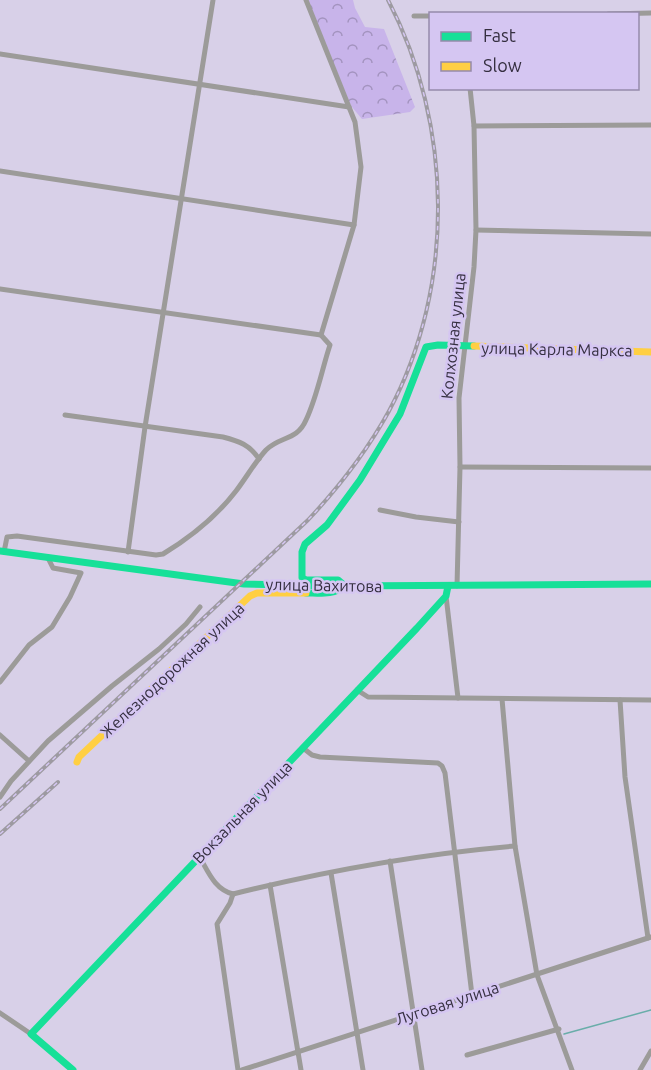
<svg xmlns="http://www.w3.org/2000/svg" width="651" height="1070" viewBox="0 0 651 1070" font-family="Ubuntu,sans-serif">
<style>
.forest{fill:url(#forest-crowns)}
.lines{fill:none;stroke-linecap:round;stroke-linejoin:round}
.stream{stroke:#69ada9;stroke-width:1.5}
.street{stroke:#9c9b99;stroke-width:5}
.fast{stroke:#16e098;stroke-width:7}
.slow{stroke:#ffcf43;stroke-width:7}
.rail-casing{stroke:#9d9aa1;stroke-width:4}
.rail{stroke:#d5c6f2;stroke-width:1.5;stroke-dasharray:4.5;stroke-linecap:butt}
.labels{text-anchor:middle;stroke-width:5;stroke-linejoin:round;paint-order:stroke}
.street-label{font-size:16px;fill:#352f40;stroke:#d5c6f2}
</style>
<defs>
<pattern id="forest-crowns" width="20" height="18" patternUnits="userSpaceOnUse" patternTransform="scale(1.5)"><rect width="20" height="18" fill="#c8b4ea"/><path d="M2 6a3 3 0 1 1 6 0M12 15a3 3 0 1 1 6 0" fill="none" stroke="#a393bf"/></pattern>
</defs>
<rect width="100%" height="100%" fill="#d8d0e8"/>
<!-- forest -->
<polygon class="forest" points="308,0 353,0 355,8 365,27 384,29 415,107 410,112 362,119 351,106"/>
<g class="lines">
<!-- stream -->
<polyline class="stream" points="564,1034 651,1010"/>
<!-- street -->
<g class="street">
<polyline points="608,14 651,13"/>
<polyline points="414,16 430,16"/>
<polyline points="0,54 349,107"/>
<polyline points="474,126 651,125"/>
<polyline points="0,171 354,225"/>
<polyline points="476,230 651,234"/>
<polyline points="0,289 321,335"/>
<path d="M65,415L223,437C239,441 250,445 259,459"/>
<polyline points="460,467 651,468"/>
<polyline points="380,510 416,517 459,522"/>
<path d="M4,552L7,537L17,536L156,555L163,554C191,537 216,517 236,491C246,478 255,462 266,450C280,436 297,441 306,420C317,397 322,369 330,345L321,335L354,225L361,167L355,122L306,0"/>
<polyline points="128,552 145,427 213,0"/>
<polyline points="457,586 460,467 459,398 474,267 476,230 474,126 470,88"/>
<polyline points="446,596 458,698"/>
<polyline points="0,682 29,645 52,627 70,597 81,573 53,568 48,558"/>
<polyline points="357,690 368,697 651,700"/>
<polyline points="502,699 515,846 537,975 572,1070"/>
<polyline points="620,700 625,777 648,938"/>
<polyline points="0,735 29,761"/>
<polyline points="303,748 312,755 320,757 438,763 442,766 445,773 472,995"/>
<polyline points="0,797 11,781 48,741 112,686 159,649 186,624 200,607"/>
<path d="M199,856C208,871 214,889 233,894"/>
<polyline points="390,861 422,1070"/>
<polyline points="331,873 363,1070"/>
<polyline points="270,885 301,1070"/>
<path d="M233,894C325,871 420,854 515,846"/>
<polyline points="233,894 230,903 217,924 238,1070"/>
<polyline points="0,1013 31,1034"/>
<polyline points="467,1055 559,1029"/>
<polyline points="242,1070 651,937"/>
<polyline points="640,1070 651,1051"/>
</g>
<!-- fast -->
<g class="fast">
<polyline points="0,551 244,584 333,586 651,584"/>
<path d="M306,593C320,593 334,595 345,586L338,580H306L302,578V552L305,544L327,525L360,480L400,414L426,347L438,345L474,346"/>
<polyline points="73,1070 31,1034 417,628 446,596 448,586"/>
</g>
<!-- slow -->
<g class="slow">
<polyline points="474,346 651,352"/>
<polyline points="77,762 79,757 250,596 257,593 306,593"/>
</g>
<defs>
<g id="rail">
<path d="M0,809L308,520C339,487 367,451 389,411C456,286 453,124 388,0"/>
<polyline points="0,834 58,782"/>
</g>
</defs>
<!-- rail casing -->
<use href="#rail" class="rail-casing"/>
<!-- rail -->
<use href="#rail" class="rail"/>
</g>
<g class="labels">
<!-- street labels -->
<g class="street-label">
<text transform="translate(453 336) rotate(-84)" y="6">Колхозная улица</text>
<text transform="translate(557 349) rotate(1)" y="6">улица Карла Маркса</text>
<text transform="translate(324 585) rotate(1)" y="6">улица Вахитова</text>
<text transform="translate(172 670) rotate(-43)" y="6">Железнодорожная улица</text>
<text transform="translate(242 812) rotate(-46)" y="6">Вокзальная улица</text>
<text transform="translate(447 1003) rotate(-18)" y="6">Луговая улица</text>
</g>
</g>
<!-- legend -->
<rect x="429" y="12" width="210" height="78" fill="#d5c6f2" stroke="#958aab" stroke-width="1.5"/>
<rect x="441" y="32" width="30" height="9" fill="#16e098" stroke="#958aab" stroke-width="1.5"/>
<text x="483" y="42" font-size="18" fill="#352f40">Fast</text>
<rect x="441" y="62" width="30" height="9" fill="#ffcf43" stroke="#958aab" stroke-width="1.5"/>
<text x="483" y="72" font-size="18" fill="#352f40">Slow</text>
</svg>
